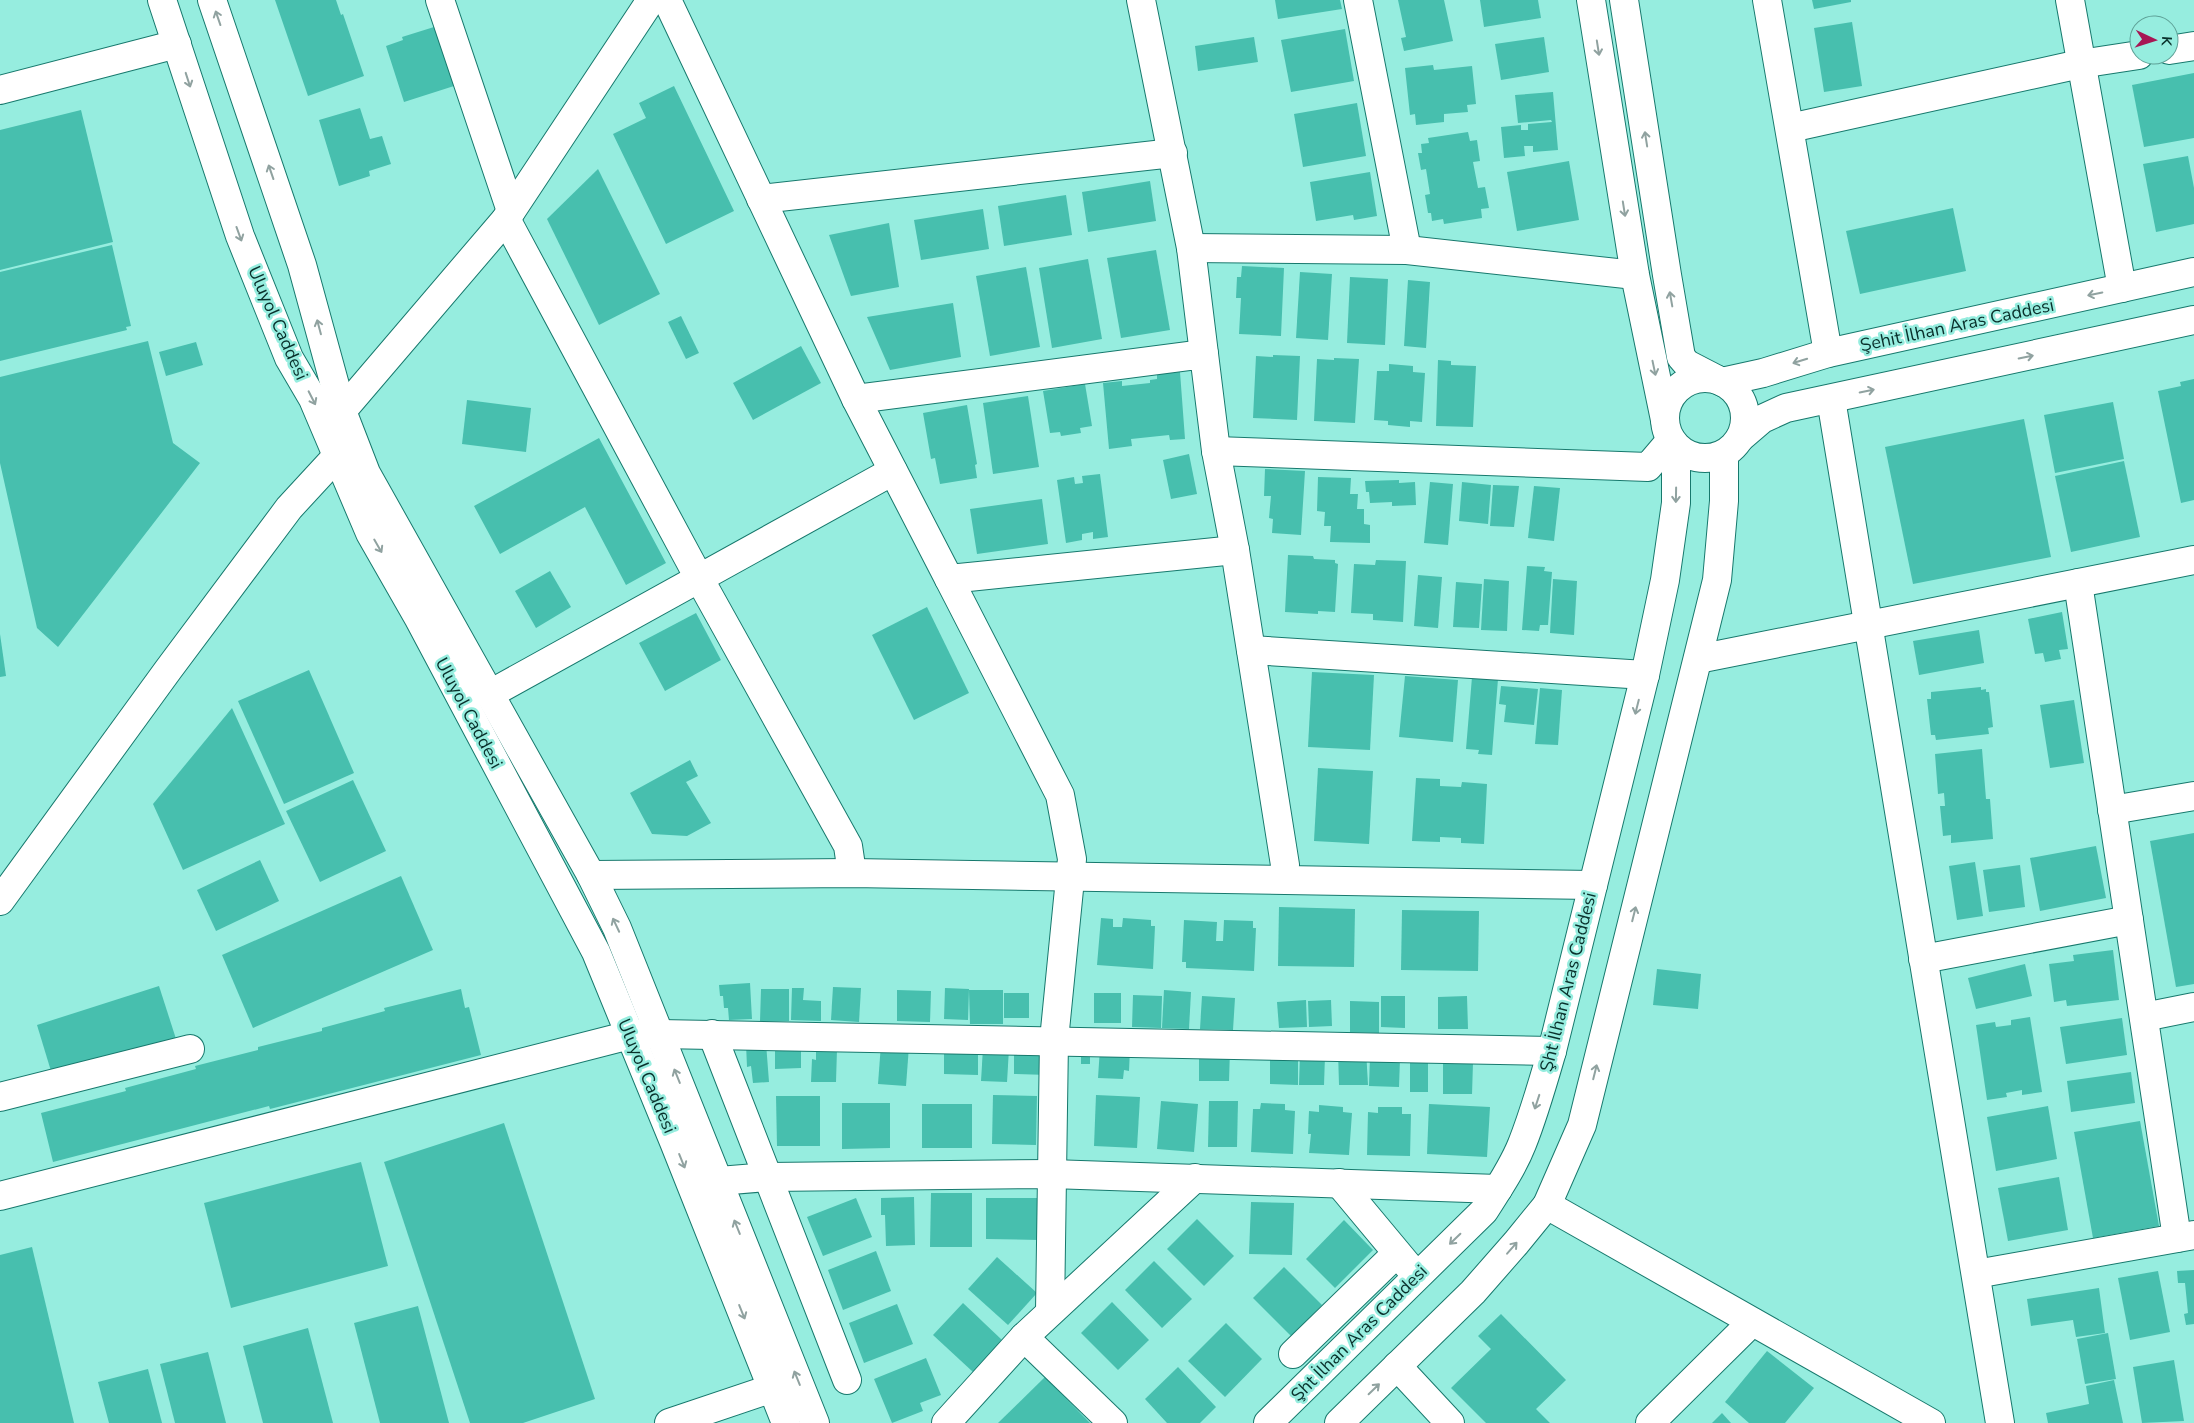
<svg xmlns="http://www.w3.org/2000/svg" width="2194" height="1423" viewBox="0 0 2194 1423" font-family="'Nunito Sans',sans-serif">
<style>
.building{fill:#47bfae}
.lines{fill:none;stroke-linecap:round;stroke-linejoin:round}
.minor-casing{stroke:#17796d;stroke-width:30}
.major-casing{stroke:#17796d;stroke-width:30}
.minor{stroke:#fff;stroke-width:28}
.major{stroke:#fff;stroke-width:28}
.oneway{stroke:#90a2a0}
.labels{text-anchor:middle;stroke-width:5;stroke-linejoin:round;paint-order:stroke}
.street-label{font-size:18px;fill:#09302b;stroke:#96eddf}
</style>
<rect width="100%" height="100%" fill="#96eddf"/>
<!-- building -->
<g class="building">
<polygon points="275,0 336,0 341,15 343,14 364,76 308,96"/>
<polygon points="1275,0 1340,0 1342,9 1278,19"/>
<polygon points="1398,0 1444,0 1453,41 1404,51 1401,38 1406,37"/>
<polygon points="1480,0 1538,0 1541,18 1484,27"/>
<polygon points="1812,0 1851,0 1851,2 1814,9"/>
<polygon points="1852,22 1862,86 1824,92 1814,28"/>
<polygon points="434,27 454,86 404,102 386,46 403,40 402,37"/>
<polygon points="1345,29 1354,81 1291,92 1281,40"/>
<polygon points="1254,37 1258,62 1198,71 1195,46"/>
<polygon points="1544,37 1549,72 1501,80 1495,44"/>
<polygon points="1433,65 1434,70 1472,66 1476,104 1467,105 1468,112 1444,114 1444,122 1416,125 1415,114 1410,115 1405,68"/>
<polygon points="2194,73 2194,138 2144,147 2132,85"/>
<polygon points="674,86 734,211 666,244 613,134 646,118 639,103"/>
<polygon points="1553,92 1558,150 1533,152 1533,146 1524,146 1525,156 1504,158 1501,127 1521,125 1521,130 1528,130 1528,124 1552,122 1551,120 1518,123 1515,95"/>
<polygon points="1357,103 1366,156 1303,167 1294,114"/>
<polygon points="360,108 370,139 382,136 391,164 369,171 370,176 339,186 319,120"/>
<polygon points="81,110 113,242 0,270 0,130"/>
<polygon points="1468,132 1470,141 1477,140 1480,161 1473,162 1478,188 1485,187 1489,208 1481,209 1482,218 1444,224 1443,219 1432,221 1431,213 1428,213 1425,195 1430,194 1426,169 1421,170 1418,153 1422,153 1421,144 1429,143 1428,138"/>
<polygon points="2188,156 2194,188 2194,224 2156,232 2143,164"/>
<polygon points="1569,161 1579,220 1517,231 1507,172"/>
<polygon points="598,169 660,294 599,325 547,219"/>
<polygon points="1370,172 1377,216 1354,220 1353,215 1316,221 1310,182"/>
<polygon points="1150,181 1156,221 1088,232 1082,192"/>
<polygon points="1066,195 1072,235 1004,246 998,206"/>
<polygon points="1953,208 1966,271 1860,294 1846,231"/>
<polygon points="983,209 989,249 921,260 914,220"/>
<polygon points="889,223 899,287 851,296 829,235"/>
<polygon points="112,245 131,326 126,327 127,330 0,361 0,272"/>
<polygon points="1156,250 1170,330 1121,338 1107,258"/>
<polygon points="1088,259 1102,339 1052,348 1039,268"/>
<polygon points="1242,266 1284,268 1281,336 1239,334 1241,298 1236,298 1237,277 1241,277"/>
<polygon points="1026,267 1040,347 990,356 976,276"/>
<polygon points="1300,272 1332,274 1328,340 1296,338"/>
<polygon points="1350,277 1388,279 1385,345 1347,343"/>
<polygon points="1408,280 1430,282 1426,348 1404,346"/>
<polygon points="953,303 961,357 890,370 867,317"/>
<polygon points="681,316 699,353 686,359 668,322"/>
<polygon points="148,341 173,443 200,463 58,647 37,628 0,463 0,377"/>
<polygon points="196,342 203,365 166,376 159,352"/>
<polygon points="801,346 821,383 753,420 733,383"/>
<polygon points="1273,355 1300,356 1297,420 1253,418 1256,356 1273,357"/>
<polygon points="1334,358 1359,359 1355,423 1314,421 1317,359 1334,360"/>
<polygon points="1438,360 1451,361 1451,365 1476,366 1473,427 1436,426"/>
<polygon points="1389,364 1413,366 1413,372 1425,373 1422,422 1410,421 1410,427 1388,425 1388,421 1374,420 1377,371 1389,371"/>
<polygon points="1180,372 1185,439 1170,440 1169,435 1131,439 1132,446 1109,449 1103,383 1122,381 1122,386 1150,383 1150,380 1157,379 1157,374"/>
<polygon points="2194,379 2194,500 2181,503 2158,391 2181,386 2180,382"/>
<polygon points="1085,384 1092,426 1080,428 1081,433 1061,436 1060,432 1050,433 1043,391"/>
<polygon points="1028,396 1039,467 993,474 983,403"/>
<polygon points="467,400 531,408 526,452 462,444"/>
<polygon points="2113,402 2124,459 2055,473 2044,415"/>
<polygon points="967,405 977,464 975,465 977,478 940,484 935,458 931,459 923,413"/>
<polygon points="2024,419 2051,557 1913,584 1885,447"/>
<polygon points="599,438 666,563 626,585 585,507 500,554 474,506"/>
<polygon points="1189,454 1197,494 1171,499 1163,460"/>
<polygon points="2124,461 2140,537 2071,552 2055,476"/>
<polygon points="1265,469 1305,471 1301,535 1272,533 1273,519 1269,518 1271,496 1264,496"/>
<polygon points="1100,474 1108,537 1093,539 1093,532 1082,534 1082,540 1066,543 1057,480 1074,477 1075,484 1083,483 1082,476"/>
<polygon points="1318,477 1351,478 1350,494 1358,494 1357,509 1364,509 1364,524 1370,525 1370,543 1330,542 1331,526 1324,526 1325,512 1317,511"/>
<polygon points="1399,480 1399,483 1415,482 1416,505 1392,506 1392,502 1370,503 1369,492 1366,492 1365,481"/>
<polygon points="1430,482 1453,484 1448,545 1424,543"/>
<polygon points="1462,482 1491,485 1488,524 1459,521"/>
<polygon points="1493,485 1519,486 1514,527 1490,526"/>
<polygon points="1534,486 1560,488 1554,541 1528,538"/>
<polygon points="1042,499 1048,544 977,554 970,509"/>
<polygon points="1288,555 1313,556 1314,559 1335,560 1335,563 1338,564 1335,612 1318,611 1318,614 1285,612"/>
<polygon points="1376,560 1406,561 1403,622 1373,620 1373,614 1351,613 1354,564 1375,565"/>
<polygon points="1527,566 1545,567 1544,571 1552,572 1548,625 1540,625 1539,631 1522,630"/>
<polygon points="550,571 571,607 536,628 515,591"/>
<polygon points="1418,575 1442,577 1438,628 1414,626"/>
<polygon points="1484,579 1509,581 1507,631 1481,630"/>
<polygon points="1553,579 1577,581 1574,635 1550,633"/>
<polygon points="1456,582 1482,584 1479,628 1453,627"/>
<polygon points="927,607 969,693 914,720 872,635"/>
<polygon points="2062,612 2068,649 2059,650 2061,659 2045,662 2043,653 2035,654 2028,619"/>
<polygon points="696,613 721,660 665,691 639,643"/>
<polygon points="1979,630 1984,663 1919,675 1913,641"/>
<polygon points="0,634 6,676 0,677"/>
<polygon points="309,670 354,773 284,804 238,701"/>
<polygon points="1312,672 1374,675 1370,750 1308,747"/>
<polygon points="1405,676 1458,680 1453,742 1399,737"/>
<polygon points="1472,677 1498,679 1492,755 1478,754 1479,750 1466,749"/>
<polygon points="1501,686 1538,689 1534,725 1504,722 1506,705 1499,704"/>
<polygon points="1981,687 1981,690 1986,689 1986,692 1989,692 1993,727 1988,728 1989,734 1936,740 1935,735 1931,735 1927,699 1931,699 1931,692"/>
<polygon points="1540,688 1562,690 1558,745 1535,744"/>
<polygon points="2074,700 2084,763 2050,768 2040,705"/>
<polygon points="232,708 285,824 183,870 153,804"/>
<polygon points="1982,749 1986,799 1990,799 1993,839 1951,843 1951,835 1943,836 1940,806 1945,806 1944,793 1938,794 1935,754"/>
<polygon points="690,760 698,776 686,782 711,823 687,836 652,834 630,793"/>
<polygon points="1318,768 1373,771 1369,844 1314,841"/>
<polygon points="1416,778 1440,779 1440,786 1461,787 1462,782 1487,784 1484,844 1461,843 1461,838 1440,837 1440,842 1412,841"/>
<polygon points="353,780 386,851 320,882 286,811"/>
<polygon points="2194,833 2194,984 2176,987 2150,841"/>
<polygon points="2096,846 2106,898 2040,911 2030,858"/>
<polygon points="260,860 279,901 216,931 197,890"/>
<polygon points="1975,862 1983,916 1957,920 1949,866"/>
<polygon points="2020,865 2025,907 1989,912 1983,870"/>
<polygon points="401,876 433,950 253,1028 222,955"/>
<polygon points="1279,907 1355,909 1354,967 1278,966"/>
<polygon points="1402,910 1479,911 1478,971 1401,970"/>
<polygon points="1101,918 1113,919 1113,927 1122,927 1123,918 1151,920 1151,926 1155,926 1153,969 1097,965"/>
<polygon points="1184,920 1217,922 1216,941 1223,941 1224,920 1253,921 1253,928 1256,928 1254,971 1186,968 1186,962 1182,962"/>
<polygon points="2113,950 2119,1000 2067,1006 2066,1000 2054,1002 2049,964 2074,961 2073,955"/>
<polygon points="2025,964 2032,996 1976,1009 1968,978"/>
<polygon points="1657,969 1701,974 1698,1009 1653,1005"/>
<polygon points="750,983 752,1019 729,1020 728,1008 724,1008 723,996 720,996 719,985"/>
<polygon points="159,986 177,1042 54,1081 37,1025"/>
<polygon points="833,987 861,988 859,1022 831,1020"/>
<polygon points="792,988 804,988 803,1000 821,1001 821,1021 791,1020"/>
<polygon points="945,988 969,989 968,1020 944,1019"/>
<polygon points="461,989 465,1008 469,1007 481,1055 270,1109 269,1106 53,1162 41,1113 126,1091 125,1088 196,1069 195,1066 258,1050 258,1047 322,1031 322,1028 385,1011 384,1008"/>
<polygon points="761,989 789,989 789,1021 760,1021"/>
<polygon points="897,990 931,991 930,1022 897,1021"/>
<polygon points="969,990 1003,990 1003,1024 970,1024"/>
<polygon points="1164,990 1191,992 1189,1029 1162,1028"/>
<rect x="1004" y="993" width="25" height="25"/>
<rect x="1094" y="993" width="27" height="30"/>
<polygon points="1133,995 1162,996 1161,1028 1132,1027"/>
<polygon points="1202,996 1235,998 1233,1030 1200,1029"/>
<polygon points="1381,996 1405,996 1405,1028 1381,1027"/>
<polygon points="1467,996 1468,1029 1438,1029 1438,997"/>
<polygon points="1306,1000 1307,1027 1279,1028 1277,1002"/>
<polygon points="1331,1000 1332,1026 1309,1027 1308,1001"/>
<polygon points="1350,1001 1379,1002 1379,1033 1350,1032"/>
<polygon points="2030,1017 2042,1092 2022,1095 2022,1090 2006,1093 2007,1097 1987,1100 1976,1025 1995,1022 1996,1027 2011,1025 2011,1020"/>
<polygon points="2122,1018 2127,1055 2066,1064 2060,1027"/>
<polygon points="775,1042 801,1042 801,1068 775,1069"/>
<polygon points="766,1043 769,1082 753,1083 751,1066 747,1067 746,1044"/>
<polygon points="881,1044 909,1046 906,1086 878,1084"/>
<polygon points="944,1046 978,1047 978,1075 944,1074"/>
<polygon points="1014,1046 1048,1047 1048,1075 1014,1074"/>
<rect x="1081" y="1047" width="9" height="17"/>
<polygon points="983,1048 1009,1049 1007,1082 981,1081"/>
<polygon points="1100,1048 1130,1049 1129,1071 1124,1070 1123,1079 1098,1078"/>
<polygon points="816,1049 837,1049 836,1082 811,1082 812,1059 816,1060"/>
<polygon points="1199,1050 1230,1050 1229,1081 1199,1081"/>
<polygon points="1366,1050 1368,1085 1339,1085 1338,1051"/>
<polygon points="1270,1052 1298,1052 1298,1085 1270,1084"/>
<polygon points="1300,1055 1325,1056 1324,1085 1299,1085"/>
<polygon points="1370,1057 1400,1059 1399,1087 1369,1086"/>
<rect x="1410" y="1061" width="18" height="31"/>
<polygon points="1443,1061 1473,1062 1472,1094 1443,1094"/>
<polygon points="2131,1072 2135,1103 2071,1112 2067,1081"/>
<polygon points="993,1095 1037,1096 1036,1145 992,1144"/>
<polygon points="1096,1095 1140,1097 1137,1148 1094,1146"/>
<polygon points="776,1096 820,1096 820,1146 777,1146"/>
<polygon points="1161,1101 1198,1104 1194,1152 1157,1149"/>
<polygon points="1209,1101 1238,1101 1237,1147 1208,1147"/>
<polygon points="842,1103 890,1103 890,1148 842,1149"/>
<polygon points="1261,1103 1285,1104 1285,1110 1295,1111 1293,1154 1251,1152 1253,1109 1260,1109"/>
<rect x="922" y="1104" width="50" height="44"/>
<polygon points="1429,1104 1490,1107 1487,1157 1427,1154"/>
<polygon points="1319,1105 1343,1107 1343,1112 1352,1113 1349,1155 1309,1153 1311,1134 1308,1134 1309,1111 1319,1112"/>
<polygon points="2048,1106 2057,1159 1996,1171 1987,1117"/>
<polygon points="1378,1107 1402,1107 1402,1114 1411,1114 1410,1156 1367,1155 1368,1112 1378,1113"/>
<polygon points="2140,1121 2159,1226 2093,1238 2074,1132"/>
<polygon points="504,1123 595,1399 523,1423 470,1423 384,1162"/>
<polygon points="361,1162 388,1266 231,1308 204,1203"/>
<polygon points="2059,1177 2068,1230 2008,1241 1998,1188"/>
<polygon points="931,1193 972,1193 972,1247 930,1247"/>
<polygon points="914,1197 915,1245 886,1246 885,1215 881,1215 881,1198"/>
<polygon points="856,1198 872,1237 823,1256 807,1217"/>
<polygon points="986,1198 1040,1198 1039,1240 986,1239"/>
<polygon points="1251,1202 1294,1203 1292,1255 1249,1254"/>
<polygon points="1197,1219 1234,1256 1204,1286 1167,1249"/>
<polygon points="1344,1220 1373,1250 1335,1288 1306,1259"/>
<polygon points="32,1247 74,1423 0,1423 0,1255"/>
<polygon points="876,1251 891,1291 843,1310 828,1270"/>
<polygon points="997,1257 1037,1293 1008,1325 968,1289"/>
<polygon points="1154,1261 1192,1299 1162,1328 1125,1290"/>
<polygon points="1284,1267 1322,1305 1291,1336 1253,1298"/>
<polygon points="2194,1270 2194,1324 2186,1325 2184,1314 2188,1313 2185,1283 2178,1283 2177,1271"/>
<polygon points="2158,1271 2170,1332 2130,1340 2118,1278"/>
<polygon points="2099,1288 2105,1333 2076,1337 2073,1320 2031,1326 2027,1299"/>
<polygon points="1112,1302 1149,1340 1118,1370 1081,1333"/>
<polygon points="963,1303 1002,1340 973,1372 933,1335"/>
<polygon points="897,1304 913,1344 864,1363 849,1323"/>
<polygon points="418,1306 449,1423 380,1423 354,1323"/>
<polygon points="1501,1314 1566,1380 1536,1409 1550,1423 1486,1423 1451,1388 1491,1349 1478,1336"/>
<polygon points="1226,1323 1262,1359 1225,1397 1188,1361"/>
<polygon points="308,1328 333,1423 263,1423 243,1346"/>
<polygon points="2108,1333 2116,1379 2085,1384 2077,1339"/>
<polygon points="1767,1351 1814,1388 1785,1423 1749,1423 1725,1402"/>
<polygon points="208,1352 226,1423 175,1423 160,1364"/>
<polygon points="926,1358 941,1395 920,1403 923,1411 892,1423 874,1379"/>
<polygon points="2174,1360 2184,1421 2142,1423 2133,1367"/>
<polygon points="1178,1367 1216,1407 1200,1423 1167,1423 1145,1399"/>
<polygon points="148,1369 162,1423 109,1423 98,1382"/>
<polygon points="1045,1377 1090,1423 998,1423"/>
<polygon points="2114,1380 2123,1423 2048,1423 2046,1413 2089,1404 2086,1386"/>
<polygon points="1722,1413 1731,1423 1712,1423"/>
</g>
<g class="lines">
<defs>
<g id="minor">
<polyline points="440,0 511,211"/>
<polyline points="667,0 856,399 949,579 1235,550"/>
<polyline points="1141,0 1191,248 1204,354"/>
<polyline points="1358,0 1407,250"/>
<polyline points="1591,0 1635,275 1665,420"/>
<polyline points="1624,0 1667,275 1681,357 1687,364 1716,379"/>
<polyline points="1767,0 1828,353"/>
<polyline points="2070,0 2122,288"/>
<polyline points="2169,50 2194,46"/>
<polyline points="0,90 177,44"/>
<polyline points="1790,128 2080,64 2139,55"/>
<polyline points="761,199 1173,153"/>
<polyline points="506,219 699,578 848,846 852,873"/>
<polyline points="1191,248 1407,250 1635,275"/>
<polyline points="856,399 1204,354 1216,451 1235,550 1285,865"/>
<polyline points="1831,399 2000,1423"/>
<polyline points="1216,451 1648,467 1671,440"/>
<polyline points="949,579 1060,795 1072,859 1054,1040 1050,1312"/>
<polyline points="2078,583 2177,1238"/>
<polyline points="1251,650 1645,675"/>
<polyline points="1698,659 2194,560"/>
<polyline points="490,694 893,471"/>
<polyline points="2112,810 2194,796"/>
<polyline points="591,875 852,873 1593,885"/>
<polyline points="0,901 168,670 289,508 337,456 342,411 506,219 651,0"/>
<polyline points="1923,959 2129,920"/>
<polyline points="2144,1017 2194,1007"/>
<polyline points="712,1034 847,1380"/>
<polyline points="0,1097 190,1049"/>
<polyline points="719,1181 768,1177 1051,1174 1498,1189"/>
<polyline points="1339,1183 1409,1267"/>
<polyline points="0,1196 630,1035 660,1034 1552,1051"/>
<polyline points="1547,1205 1931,1423"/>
<polyline points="1976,1274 2194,1235"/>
<polyline points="1024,1337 1113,1423"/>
<polyline points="1293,1354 1396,1254"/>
<polyline points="1397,1366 1450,1423"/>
<polyline points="669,1423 773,1388"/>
<polyline points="946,1423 1024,1337 1195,1178"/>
<polyline points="1650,1423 1752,1322"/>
</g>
<g id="major">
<polyline points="162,0 240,236 289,358 313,399 370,533 418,617 596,952 674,1142 786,1423"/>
<polyline points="212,0 302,265 342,411 366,473 591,875 617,928 815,1423"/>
<circle cx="1705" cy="418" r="40"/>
<polyline points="1722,382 1763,373 1828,353 2194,272"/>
<polyline points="1741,437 1762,419 1786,408 2194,320"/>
<path d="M1268,1423L1484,1211C1498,1189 1513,1167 1522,1144C1534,1114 1543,1082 1552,1051L1645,675L1665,580L1676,503V447"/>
<polyline points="1339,1423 1473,1292 1516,1243 1547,1205 1582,1125 1717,580 1724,501 1724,454"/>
</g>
</defs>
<!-- minor casing -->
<use href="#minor" class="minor-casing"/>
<!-- major casing -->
<use href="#major" class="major-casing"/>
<!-- minor -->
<use href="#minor" class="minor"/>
<!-- major -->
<use href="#major" class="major"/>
</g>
<!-- one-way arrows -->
<defs><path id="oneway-shaft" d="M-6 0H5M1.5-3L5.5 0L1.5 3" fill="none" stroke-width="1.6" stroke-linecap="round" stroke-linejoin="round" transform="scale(1.25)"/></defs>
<g class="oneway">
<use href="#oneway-shaft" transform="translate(218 18) rotate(-109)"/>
<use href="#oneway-shaft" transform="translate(1598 48) rotate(81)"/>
<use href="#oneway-shaft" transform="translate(188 80) rotate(72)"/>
<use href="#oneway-shaft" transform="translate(1646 139) rotate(-99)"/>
<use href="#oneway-shaft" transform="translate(271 172) rotate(-109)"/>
<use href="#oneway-shaft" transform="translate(1624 209) rotate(81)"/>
<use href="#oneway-shaft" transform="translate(239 234) rotate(70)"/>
<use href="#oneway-shaft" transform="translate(2095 294) rotate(168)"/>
<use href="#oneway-shaft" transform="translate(1671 299) rotate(-100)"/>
<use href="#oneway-shaft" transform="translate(319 327) rotate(-105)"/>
<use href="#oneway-shaft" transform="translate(2026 357) rotate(-12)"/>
<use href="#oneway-shaft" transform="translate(1800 361) rotate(163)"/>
<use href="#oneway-shaft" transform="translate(1654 368) rotate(78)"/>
<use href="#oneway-shaft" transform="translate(1867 391) rotate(-12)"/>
<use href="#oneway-shaft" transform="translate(312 398) rotate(63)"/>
<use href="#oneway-shaft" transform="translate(1676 495) rotate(91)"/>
<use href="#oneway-shaft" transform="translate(378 546) rotate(60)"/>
<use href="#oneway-shaft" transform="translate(1637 707) rotate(104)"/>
<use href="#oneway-shaft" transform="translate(1634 914) rotate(-76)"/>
<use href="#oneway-shaft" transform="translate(616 925) rotate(-115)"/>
<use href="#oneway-shaft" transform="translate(1595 1072) rotate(-76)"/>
<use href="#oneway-shaft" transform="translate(677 1076) rotate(-112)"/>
<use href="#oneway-shaft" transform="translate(1537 1102) rotate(108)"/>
<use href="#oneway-shaft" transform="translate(682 1161) rotate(68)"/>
<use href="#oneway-shaft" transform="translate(737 1227) rotate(-112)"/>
<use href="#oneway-shaft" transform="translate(1455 1239) rotate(136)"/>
<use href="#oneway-shaft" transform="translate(1512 1248) rotate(-49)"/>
<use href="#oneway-shaft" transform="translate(742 1312) rotate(68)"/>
<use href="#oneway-shaft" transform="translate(797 1378) rotate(-112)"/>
<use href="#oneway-shaft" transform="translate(1374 1389) rotate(-44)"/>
</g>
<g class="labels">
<!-- street labels -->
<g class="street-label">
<text transform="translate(278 323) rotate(66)" y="6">Uluyol Caddesi</text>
<text transform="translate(1957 325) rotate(-12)" y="6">Şehit İlhan Aras Caddesi</text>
<text transform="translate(469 713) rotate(62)" y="6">Uluyol Caddesi</text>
<text transform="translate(1568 982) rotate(-76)" y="6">Şht İlhan Aras Caddesi</text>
<text transform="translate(647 1076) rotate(67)" y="6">Uluyol Caddesi</text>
<text transform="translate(1359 1333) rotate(-45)" y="6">Şht İlhan Aras Caddesi</text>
</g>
</g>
<!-- north arrow -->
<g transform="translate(2154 40) rotate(94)"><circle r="24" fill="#96eddf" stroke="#5ea197"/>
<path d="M0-4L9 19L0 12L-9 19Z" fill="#a71654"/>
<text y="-8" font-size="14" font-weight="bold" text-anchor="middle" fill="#09302b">K</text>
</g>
</svg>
